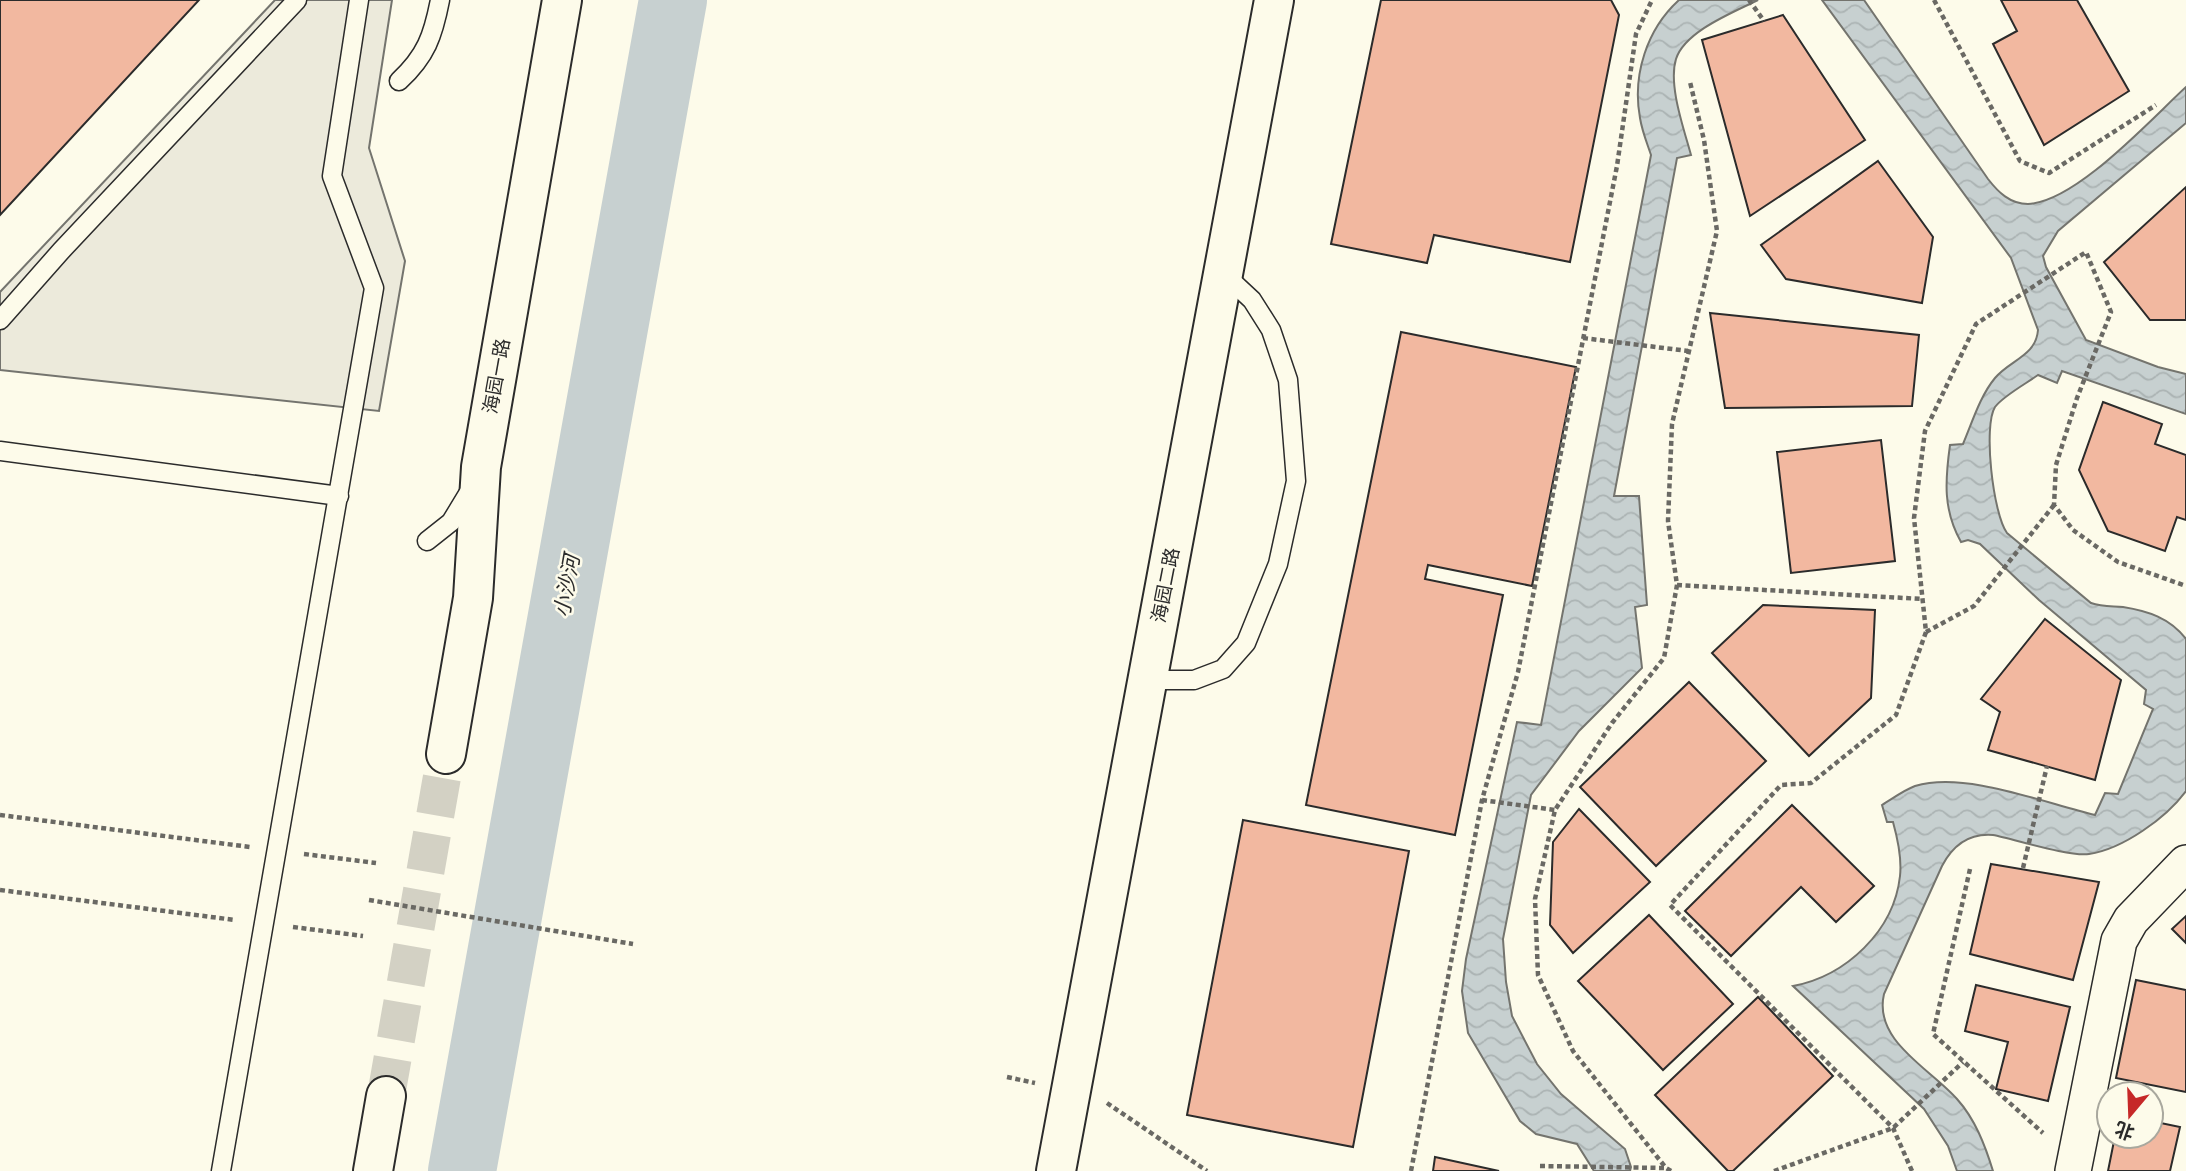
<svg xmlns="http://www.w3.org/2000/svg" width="2186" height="1171" viewBox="0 0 2186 1171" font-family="'Public Sans','Noto Sans SC',sans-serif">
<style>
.parking{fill:#eceadb;stroke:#74746e;stroke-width:2}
.water{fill:url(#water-waves);stroke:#74746e;stroke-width:2}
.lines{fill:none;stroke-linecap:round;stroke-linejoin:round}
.river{stroke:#c7d0d0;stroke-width:68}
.building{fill:#f2b8a0;stroke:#2b2b2b;stroke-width:2}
.secondary-tunnel{stroke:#d3d1c4;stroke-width:38;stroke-dasharray:38 19;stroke-linecap:butt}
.lane-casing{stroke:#2b2b2b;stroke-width:21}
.street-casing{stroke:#2b2b2b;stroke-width:38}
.secondary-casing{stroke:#2b2b2b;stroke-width:42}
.path{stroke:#6a6964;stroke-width:4.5;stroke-dasharray:5 3.5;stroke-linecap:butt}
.lane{stroke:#fdfbea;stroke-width:18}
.street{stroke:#fdfbea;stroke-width:35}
.secondary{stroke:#fdfbea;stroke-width:38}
.labels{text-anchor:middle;stroke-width:5;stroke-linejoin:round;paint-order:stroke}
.street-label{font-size:19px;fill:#2b2b2b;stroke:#fdfbea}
.water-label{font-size:21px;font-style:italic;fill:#2b2b2b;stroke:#fdfbea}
</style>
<defs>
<pattern id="water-waves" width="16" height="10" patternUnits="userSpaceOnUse" patternTransform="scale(1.75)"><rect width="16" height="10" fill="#c7d0d0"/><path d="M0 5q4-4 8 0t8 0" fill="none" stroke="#abb3b3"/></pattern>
</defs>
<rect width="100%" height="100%" fill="#fdfbea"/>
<!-- parking -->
<polygon class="parking" points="275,0 392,0 369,148 405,261 379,411 0,370 0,292"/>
<!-- water -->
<g class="water">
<path d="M1679,0H1758C1734,12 1685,31 1676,59C1668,85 1684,129 1691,155L1677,158L1614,496H1639L1647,605L1635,607L1642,668L1579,731L1531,795L1503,939L1506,982L1512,1016L1537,1064L1561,1094L1625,1149L1631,1167L1630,1171H1594L1577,1144L1536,1134L1520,1121L1468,1033L1462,991L1466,959L1517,722L1541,725L1651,155C1647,143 1642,131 1640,118C1632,75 1647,29 1679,0Z"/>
<path d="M1822,0H1864L1988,179C1998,192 2010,204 2028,204C2076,202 2151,119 2186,87V123L2058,231L2043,256L2046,267L2086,340L2158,367L2186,374V414L2062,371L2057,383L2038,375C2027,383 2003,396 1995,407C1983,426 1993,514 2007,533L2091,603C2102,607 2112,606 2123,607C2148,611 2170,618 2186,639V791C2166,818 2123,849 2089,854C2070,857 2014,839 1993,835C1969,833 1953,845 1942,866L1884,994C1873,1041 1931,1069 1957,1099C1975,1119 1985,1145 1993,1171H1957L1948,1146L1924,1109L1793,986C1846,976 1894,931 1900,876C1902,858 1898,840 1893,822H1887L1882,805C1892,799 1904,790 1915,786C1966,771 2044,803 2095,815L2105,793L2118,794L2153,709L2144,704L2146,690L2039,600L1980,544L1968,540L1961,542C1943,510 1945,481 1950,445L1963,444C1972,423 1980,396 1995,378C2010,360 2036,356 2038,330L2011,258Z"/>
</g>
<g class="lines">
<!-- river -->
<polyline class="river" points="462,1171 673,0"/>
</g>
<!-- building -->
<g class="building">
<polygon points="0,0 199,0 0,215"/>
<polygon points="1381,0 1611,0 1619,15 1570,262 1434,235 1427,263 1331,244"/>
<polygon points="2001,0 2077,0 2129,91 2044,145 1993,44 2017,31"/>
<polygon points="1783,15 1865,140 1750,216 1702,40"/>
<polygon points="1878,161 1933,237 1922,303 1786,279 1761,245"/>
<polygon points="2186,187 2186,320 2150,320 2104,262"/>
<polygon points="1710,313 1919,335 1912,406 1725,408"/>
<polygon points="1401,332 1576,367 1532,586 1428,565 1425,579 1503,595 1455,835 1306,805"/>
<polygon points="2103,402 2162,424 2155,444 2186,455 2186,520 2177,517 2165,551 2108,531 2079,470"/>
<polygon points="1881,440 1895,561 1791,573 1777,452"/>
<polygon points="1763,605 1875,610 1871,698 1809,756 1712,653"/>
<polygon points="2045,619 2121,680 2095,780 1988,750 2000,712 1981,699"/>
<polygon points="1689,682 1766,761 1656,866 1580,787"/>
<polygon points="1792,805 1874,886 1836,922 1801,887 1731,956 1685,911"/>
<polygon points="1579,809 1650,882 1573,953 1550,925 1553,842"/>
<polygon points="1243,820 1409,851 1353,1147 1187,1115"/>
<polygon points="1991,864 2099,882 2073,980 1970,954"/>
<polygon points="1649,915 1733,1004 1663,1070 1578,981"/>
<polygon points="2186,916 2186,943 2172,929"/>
<polygon points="2136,980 2186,990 2186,1092 2116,1078"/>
<polygon points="1976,985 2070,1007 2048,1101 1996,1089 2008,1042 1965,1031"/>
<polygon points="1758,997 1833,1076 1733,1171 1728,1171 1655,1095"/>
<polygon points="2151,1121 2180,1127 2170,1171 2108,1171 2115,1136 2151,1136"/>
<polygon points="1435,1157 1499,1171 1433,1171"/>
</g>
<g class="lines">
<!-- secondary-tunnel -->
<polyline class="secondary-tunnel" points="386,1096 446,754"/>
<defs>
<g id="lane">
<path d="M399,81C426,56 433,36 440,0"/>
<polyline points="0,320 61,251 297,0"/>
<polyline points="0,451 339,496"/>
<polyline points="427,541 451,522 471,489"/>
<polyline points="1147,680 1194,680 1223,669 1246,643 1278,564 1296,481 1288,380 1271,330 1252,300 1223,273"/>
<polyline points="221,1171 374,288 332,176 359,0"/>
</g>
<polyline id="street" points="2073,1171 2119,941 2131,920 2186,863"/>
<g id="secondary">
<polyline points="446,754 473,598 481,467 562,0"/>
<polyline points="373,1171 386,1096"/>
<polyline points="1056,1171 1274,0"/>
</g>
</defs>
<!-- lane casing -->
<use href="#lane" class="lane-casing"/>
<!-- street casing -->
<use href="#street" class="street-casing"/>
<!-- secondary casing -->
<use href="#secondary" class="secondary-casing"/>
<!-- path -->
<g class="path">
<polyline points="1749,0 1764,21"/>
<polyline points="1934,0 2020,161 2049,173 2156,105"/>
<polyline points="1583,338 1688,351"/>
<polyline points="1677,585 1922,599"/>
<polyline points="1926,632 1974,606 2054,505"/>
<polyline points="1482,800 1555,810"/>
<polyline points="0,815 250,847"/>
<polyline points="304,854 376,863"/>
<polyline points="2023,868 2047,766"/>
<polyline points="1970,869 1933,1034 2043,1133"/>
<polyline points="0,890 235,920"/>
<polyline points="369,900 633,944"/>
<polyline points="293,927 363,936"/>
<polyline points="1007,1077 1035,1083"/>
<polyline points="1107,1103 1207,1171"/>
<polyline points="1540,1166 1665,1168"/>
<polyline points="1411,1171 1482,800 1518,672 1617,166 1636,34 1652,0"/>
<polyline points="1671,1171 1666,1168 1573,1051 1538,975 1535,899 1555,810 1612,723 1664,658 1677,585 1668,521 1672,424 1717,231 1704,140 1690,82"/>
<polyline points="1774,1171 1893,1128 1963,1062"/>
<polyline points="1912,1171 1893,1128 1670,905 1781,785 1811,783 1896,715 1926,632 1914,518 1925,431 1976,324 2086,252 2111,312 2077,398 2056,465 2054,505 2073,530 2118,562 2186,586"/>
</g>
<!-- lane -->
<use href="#lane" class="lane"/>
<!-- street -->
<use href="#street" class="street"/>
<!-- secondary -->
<use href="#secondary" class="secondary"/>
</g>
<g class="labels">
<!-- street labels -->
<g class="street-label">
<text transform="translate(496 376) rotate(-80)" y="7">海园一路</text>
<text transform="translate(1165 585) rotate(-79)" y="7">海园二路</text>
</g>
<!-- water labels -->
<g class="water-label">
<text transform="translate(567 586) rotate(-80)" y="7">小沙河</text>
</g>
</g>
<!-- north arrow -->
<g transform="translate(2130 1115) rotate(199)"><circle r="33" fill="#fdfbea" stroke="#a9a89e" stroke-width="2"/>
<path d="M0-5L12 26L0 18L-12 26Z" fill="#c62828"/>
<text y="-10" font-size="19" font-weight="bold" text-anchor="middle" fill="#2b2b2b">北</text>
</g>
</svg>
